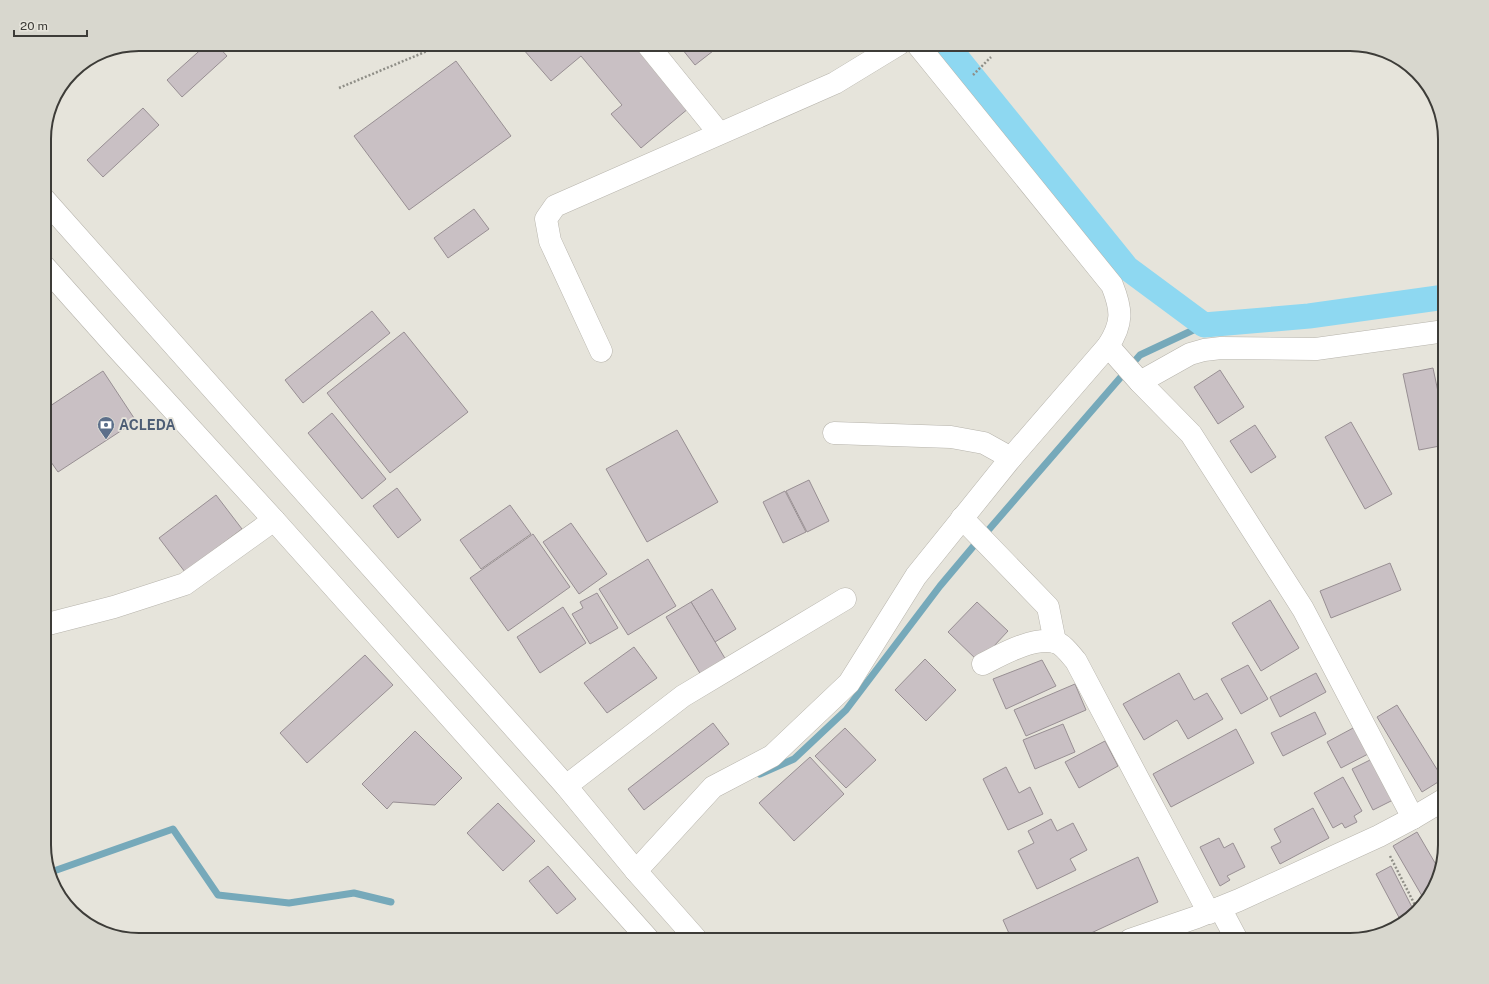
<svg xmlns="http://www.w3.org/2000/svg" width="1489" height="984" viewBox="0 0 1489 984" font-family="'Public Sans',sans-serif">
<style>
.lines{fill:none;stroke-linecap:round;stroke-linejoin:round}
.stream{stroke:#76a9ba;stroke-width:7}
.canal{stroke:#8ed8f1;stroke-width:25}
.building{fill:#c9c0c4;stroke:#988f93}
.minor-casing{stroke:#b7b4ac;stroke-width:23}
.major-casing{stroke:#b7b4ac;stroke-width:23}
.path{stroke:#8f8e87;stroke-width:2.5;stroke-dasharray:2 2;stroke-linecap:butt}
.minor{stroke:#fff;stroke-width:22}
.major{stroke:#fff;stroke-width:22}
.labels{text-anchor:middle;stroke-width:3.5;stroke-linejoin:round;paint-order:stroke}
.service-label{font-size:14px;font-weight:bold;fill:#4e5e75;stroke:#e6e4db;text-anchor:start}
.rim{fill:none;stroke:#3d3c38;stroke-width:2}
</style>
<rect width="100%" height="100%" fill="#e6e4db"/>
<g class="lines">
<!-- stream -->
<g class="stream">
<polyline points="985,534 1140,355 1204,325"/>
<polyline points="760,774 794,759 846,710 940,586 977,542"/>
<polyline points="51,872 173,829 218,895 289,903 354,893 391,902"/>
</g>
<!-- canal -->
<polyline class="canal" points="946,44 1127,268 1204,325 1309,316 1445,297"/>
</g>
<!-- building -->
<g class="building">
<polygon points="207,44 216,44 227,56 182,97 167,80"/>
<polygon points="529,44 634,44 689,108 641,148 611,114 622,105 581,56 551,81 523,49"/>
<polygon points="678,44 722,44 695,65"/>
<polygon points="456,61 511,136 409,210 354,136"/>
<polygon points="143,108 159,125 103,177 87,160"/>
<polygon points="474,209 489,229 448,258 434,238"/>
<polygon points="372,311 390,333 303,403 285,380"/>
<polygon points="404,332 468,412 390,473 327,393"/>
<polygon points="1433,368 1445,425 1445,445 1419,450 1403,374"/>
<polygon points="1220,370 1244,407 1218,424 1194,387"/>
<polygon points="103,371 136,421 58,472 44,452 44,410"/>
<polygon points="332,413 386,479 362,499 308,433"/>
<polygon points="1351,422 1392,494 1365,509 1325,437"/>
<polygon points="1255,425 1276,457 1251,473 1230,441"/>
<polygon points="677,430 718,502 647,542 606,469"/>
<polygon points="809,480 829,521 807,532 786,491"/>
<polygon points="397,488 421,520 398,538 373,506"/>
<polygon points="785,491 806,532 783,543 763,502"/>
<polygon points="216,495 242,529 185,572 159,538"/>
<polygon points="510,505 531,534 481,569 460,540"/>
<polygon points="571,523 607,574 579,594 543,542"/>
<polygon points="533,534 570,587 508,631 470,578"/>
<polygon points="648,559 676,606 628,635 599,589"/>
<polygon points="1390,563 1401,590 1331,618 1320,591"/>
<polygon points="712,589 736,629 715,642 691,602"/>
<polygon points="597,593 618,628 590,644 572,614 583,608 580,602"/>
<polygon points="1270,600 1299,648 1261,671 1232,623"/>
<polygon points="691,602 726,660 701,675 666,617"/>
<polygon points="977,602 1008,631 979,662 948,632"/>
<polygon points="563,607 586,643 540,673 517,637"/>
<polygon points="634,647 657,678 607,713 584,683"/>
<polygon points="365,655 393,685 307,763 280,733"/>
<polygon points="925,659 956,690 926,721 895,690"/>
<polygon points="1042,660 1056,686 1006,709 993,679"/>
<polygon points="1248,665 1268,699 1241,714 1221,679"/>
<polygon points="1179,673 1194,700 1207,693 1223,719 1188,739 1177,720 1144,740 1123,704"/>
<polygon points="1316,673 1326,692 1280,717 1270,697"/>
<polygon points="1075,684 1086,710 1026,736 1014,710"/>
<polygon points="1397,705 1443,779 1422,792 1377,717"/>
<polygon points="1315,712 1326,734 1283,756 1271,733"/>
<polygon points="713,723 729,744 644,810 628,789"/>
<polygon points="1063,724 1075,752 1035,769 1023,740"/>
<polygon points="1355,727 1370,753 1341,768 1327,742"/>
<polygon points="845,728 876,760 846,788 815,756"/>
<polygon points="1236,729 1254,763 1171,807 1153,774"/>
<polygon points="415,731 462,778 435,805 393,802 387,809 362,784"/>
<polygon points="1105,741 1118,766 1079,788 1065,762"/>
<polygon points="810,757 844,794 794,841 759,803"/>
<polygon points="1374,758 1395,799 1373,810 1352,769"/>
<polygon points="1006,767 1019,793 1030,787 1043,814 1008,830 983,779"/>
<polygon points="1343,777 1362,811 1354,816 1357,822 1345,828 1342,823 1333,828 1314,793"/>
<polygon points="498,803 535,841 503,871 467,833"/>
<polygon points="1313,808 1329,838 1280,864 1271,847 1281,842 1274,829"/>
<polygon points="1051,819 1057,831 1073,823 1087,850 1070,859 1076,870 1037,889 1018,851 1034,843 1028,831"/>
<polygon points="1417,832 1438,868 1429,897 1425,901 1393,846"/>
<polygon points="1219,838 1224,848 1233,843 1245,867 1227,876 1230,880 1220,886 1200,847"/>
<polygon points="1138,857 1158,902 1076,940 1012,940 1003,920"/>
<polygon points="548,866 576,899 557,914 529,881"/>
<polygon points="1391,866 1414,911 1402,923 1376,874"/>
</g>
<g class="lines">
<defs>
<g id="minor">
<polyline points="647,44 719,133"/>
<polyline points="1108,346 1140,382 1191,434 1303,609 1413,818"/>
<polyline points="601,351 550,241 546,219 555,206 835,83 899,44"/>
<polyline points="1140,382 1190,354 1204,350 1221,348 1316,349 1445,331"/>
<polyline points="834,433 951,437 984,443 1011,458"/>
<polyline points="962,518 1048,607 1055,642"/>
<polyline points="44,625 114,607 185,584 274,520"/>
<path d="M983,664C1003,654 1032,637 1055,642C1063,644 1070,654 1076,661L1209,913"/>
<polyline points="566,786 683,696 845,599"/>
<path d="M636,871L713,787L772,756L849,683L916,576L1011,458L1108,346C1123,323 1122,310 1112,285L917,44"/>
<polyline points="1220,908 1237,940"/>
<polyline points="1130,940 1197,917 1239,900 1379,836 1413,818 1445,799"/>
</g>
<g id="major">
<polyline points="44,199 566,786 636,871 697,940"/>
<polyline points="44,266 117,348 274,520 649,940"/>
</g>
</defs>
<!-- minor casing -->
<use href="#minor" class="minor-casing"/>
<!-- major casing -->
<use href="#major" class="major-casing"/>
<!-- path -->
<g class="path">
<polyline points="973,75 991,57"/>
<polyline points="339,88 444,44"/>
<polyline points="1390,856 1417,909"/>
</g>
<!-- minor -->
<use href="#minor" class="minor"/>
<!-- major -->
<use href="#major" class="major"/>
</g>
<!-- icons -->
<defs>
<symbol id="bank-pin" viewBox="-11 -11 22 30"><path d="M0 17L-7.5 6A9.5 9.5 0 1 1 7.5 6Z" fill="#5c6f8a" stroke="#e6e4db"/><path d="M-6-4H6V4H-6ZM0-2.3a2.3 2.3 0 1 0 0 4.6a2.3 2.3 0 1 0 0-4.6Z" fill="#fff"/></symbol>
</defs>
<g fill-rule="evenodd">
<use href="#bank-pin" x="96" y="415" width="20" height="27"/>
</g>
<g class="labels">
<!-- service labels -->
<g class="service-label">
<text x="119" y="430">ACLEDA</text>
</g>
</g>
<!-- crop -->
<path d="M0 0H1489V984H0ZM139 51H1350A88 88 0 0 1 1438 139V845A88 88 0 0 1 1350 933H139A88 88 0 0 1 51 845V139A88 88 0 0 1 139 51Z" fill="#d8d7ce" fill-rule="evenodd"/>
<path class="rim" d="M139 51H1350A88 88 0 0 1 1438 139V845A88 88 0 0 1 1350 933H139A88 88 0 0 1 51 845V139A88 88 0 0 1 139 51Z"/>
<!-- scale -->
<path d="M14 30v6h73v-6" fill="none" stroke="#3d3c38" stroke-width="2"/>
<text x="20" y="30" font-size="12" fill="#3d3c38" stroke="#e6e4db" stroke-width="3" paint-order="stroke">20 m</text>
</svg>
